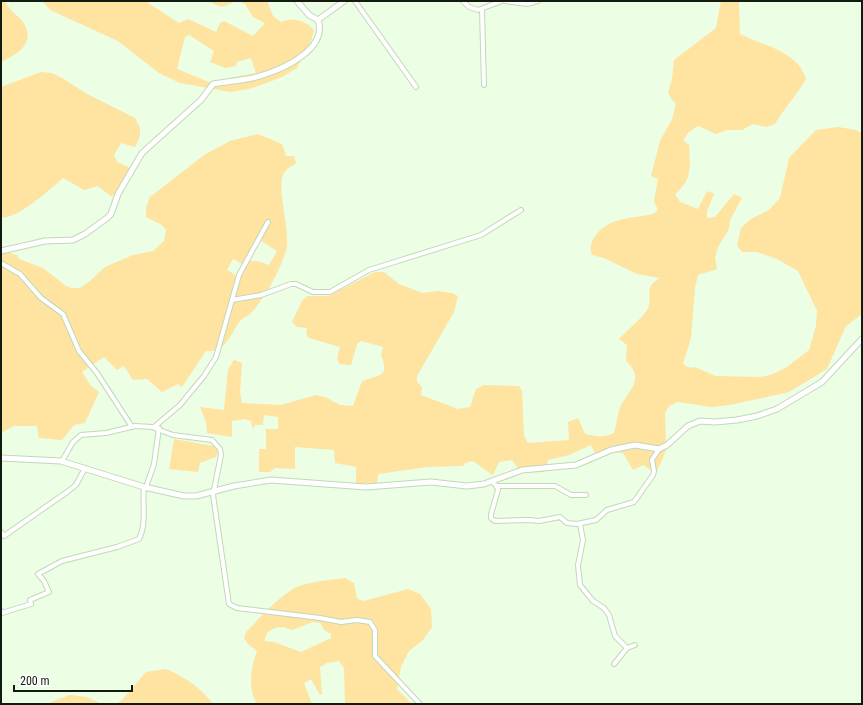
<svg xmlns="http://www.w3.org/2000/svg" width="863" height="705" viewBox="0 0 863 705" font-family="'Roboto Condensed',sans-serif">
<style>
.green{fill:#fee3a1;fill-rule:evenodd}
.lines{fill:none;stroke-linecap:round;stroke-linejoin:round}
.minor-casing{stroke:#c2d8b9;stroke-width:6}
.tertiary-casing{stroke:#c2d8b9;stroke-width:7}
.minor{stroke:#fff;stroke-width:4}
.tertiary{stroke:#fff;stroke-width:5}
</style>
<rect width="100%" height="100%" fill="#ecfee4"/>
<!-- green -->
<g class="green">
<path d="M1,1H5C10,12 17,14 23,22C37,42 17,55 1,62Z"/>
<path d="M42,1H145L179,23L188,19L216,32L220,23L224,21L253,36L265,23L253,17L245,4L238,1C222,5 226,11 209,1H267L273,16L281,22C294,17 304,20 314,30L311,41L297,68L282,77L264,84L249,89L230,92L180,83L159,73L118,41L50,10ZM189,35L214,51L210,62L225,68L236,66L237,62L251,58L256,73L209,82L177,69L185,37Z"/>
<path d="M721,1H739L740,34C763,46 798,51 806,79C797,95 784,108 775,124L766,127L753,124L742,130H727L716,134L698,126L689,132L683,140L689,145C690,166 693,179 675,194L680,202L698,209L706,193L709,191L714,194L707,211V218L715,217L734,194L742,198L730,220L729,229L718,247L715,258L717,269L698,275L695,288L691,338L683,364L690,368L695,367L715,376L759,377L771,375L787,367L809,350L816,326L817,311L798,271L777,259L757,252H742L737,245L741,228L751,219L769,210L780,198L789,158L816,130L838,127L856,130L862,133V314L846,326L827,369L789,392L730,405L711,407L678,402L669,406L665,413L666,451L656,473L643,465L633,470L623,453L612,452L598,459L591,445L569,455L548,460L544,472L521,473L512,460L499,462L493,475L491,474L473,461L465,463L463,466L427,467L378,474L377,483L356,484V467L335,463L334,450L295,447V469L275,468L270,472H259V449H266V429H278V417L264,415L263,425H255L253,429L251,421L245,419L232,421V437L207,433L206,422L200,407L224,410L228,369L234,360L242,363L240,392L242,403L281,405L316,395L325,397L340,405L353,406L362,381C379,374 390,378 381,355L383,347L361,341L357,344L351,365L339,364L337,358L340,347L309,338L306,334L307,328L297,327L292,322L302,301L307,296H328L375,272H384L399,284L423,293L438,291L452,293L458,296L454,312L417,376V382L422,387L421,395L458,409L470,407L476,389L484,385L519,386L522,391L524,436L528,443L569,440L568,422L578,418L585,434C595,436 605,438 614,433C617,424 617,413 621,405C630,389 645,379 626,361L627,345L619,339C625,332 646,315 648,308C653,294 643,288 660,278L637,274L604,258L592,255C586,241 602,225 616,221C628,217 641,217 653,214L658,210L654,201L658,179L651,176L660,141L672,119L676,104L672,100L668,92L672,79L674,60L716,28Z"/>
<path d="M41,72L52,73L62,78L87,94L135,118L140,128V136L135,147L121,143L114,155L117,162L130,168L112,197L98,186L84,190L63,178C49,190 19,218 1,218V87Z"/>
<path d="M258,134L282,144L286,156H294L296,163C293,166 289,167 286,170C273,183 292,230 286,251C279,272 267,295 252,312C249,316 243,317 240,321C230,334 226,353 206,351L182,387L178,384L162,392L147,379L133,380L124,366L117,370L104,357L82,372L91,386L99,392L85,423L74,425L62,440L39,438L37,426H14L1,433L2,253H11L17,255L19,259L43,268L66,286L72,288H80L90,281L105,267L133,255L153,251L164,241L166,230L162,225L146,217V208L150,197L204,155L230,141ZM258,239L277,251L269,265L258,261H250L240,278L227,270L233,259L242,264Z"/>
<polygon points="174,439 214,446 218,450 216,457 200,463 198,472 169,469"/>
<path d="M345,578L354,583L357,599L364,601L408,589L420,594L431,609L432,627L423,640L409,651L401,667L397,689L412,704H345L344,668L339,661L327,663L320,667L322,694L320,695L311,679L304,683L312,704H257C247,687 251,669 257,651L248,644L244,638L246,632C261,617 275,600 293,589C305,582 330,580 345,578ZM313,622L320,623L324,630L331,634V638L301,652L274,642L265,641V638L268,632L275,628L283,627L292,630Z"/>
<path d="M166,669C185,677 201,688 213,704H116L122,700L146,672Z"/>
<polygon points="70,695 87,697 102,704 46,704"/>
</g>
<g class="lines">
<defs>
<g id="minor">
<polyline points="355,1 416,87"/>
<polyline points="463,1 469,7 478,10 502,1"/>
<polyline points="505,1 527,4 538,1"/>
<polyline points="482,10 484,85"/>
<polyline points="1,263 20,274 41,298 63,314 79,351 97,373 132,427"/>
<polyline points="232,300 261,295 291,284 296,284 313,292 330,292 369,270 481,235 521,210"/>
<polyline points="154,427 180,405 204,376 216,357 239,275 268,222"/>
<polyline points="62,461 73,442 81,435 106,433 135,426 152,427 173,435 212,440 220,449 221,455 213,495 229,604 237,608 320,618 341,622 357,620 370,622 375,630 375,656 420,704"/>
<polyline points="492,482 497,486 498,490 491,514 491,518 495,521 529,520 539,521 560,517 567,523 577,524 596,520 607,510 634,502 653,475 654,471 652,460 659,449"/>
<polyline points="496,486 555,486 571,495 586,495"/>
<polyline points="146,487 154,464 159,428"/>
<polyline points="580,524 583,540 578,565 580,585 593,601 604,608 609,615 615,636 627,648"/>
<polyline points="1,532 4,536 67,492 76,485 85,468"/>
<path d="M1,611L2,613L31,604L30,600L49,592L44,581L38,574L62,561L117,547L139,539C147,523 142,505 144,487"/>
<polyline points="614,664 627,648 635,645"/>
</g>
<g id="tertiary">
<polyline points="297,1 309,15 318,20 344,1"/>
<path d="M1,251L45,241L73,240L85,234L107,218L111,214L118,194L142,153L201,100L213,84C224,82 236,81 247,79C271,75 329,53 318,20"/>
<polyline points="1,458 61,461 144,487 184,496 196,496 234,486 271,480 366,487 431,482 467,486 484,484 522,470 576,465 611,450 635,445 659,449 667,445 688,426 700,421 715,422 737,420 757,416 777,409 822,382 862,339"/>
</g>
</defs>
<!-- minor casing -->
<use href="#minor" class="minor-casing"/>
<!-- tertiary casing -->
<use href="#tertiary" class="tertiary-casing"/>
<!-- minor -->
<use href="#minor" class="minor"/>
<!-- tertiary -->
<use href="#tertiary" class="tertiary"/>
</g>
<!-- border -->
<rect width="863" height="705" fill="none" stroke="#131b10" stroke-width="4"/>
<!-- scale -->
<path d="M14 685v6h118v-6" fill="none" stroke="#131b10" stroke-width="2"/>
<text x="20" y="685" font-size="12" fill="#131b10" stroke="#ffffff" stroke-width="3" paint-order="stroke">200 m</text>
</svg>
